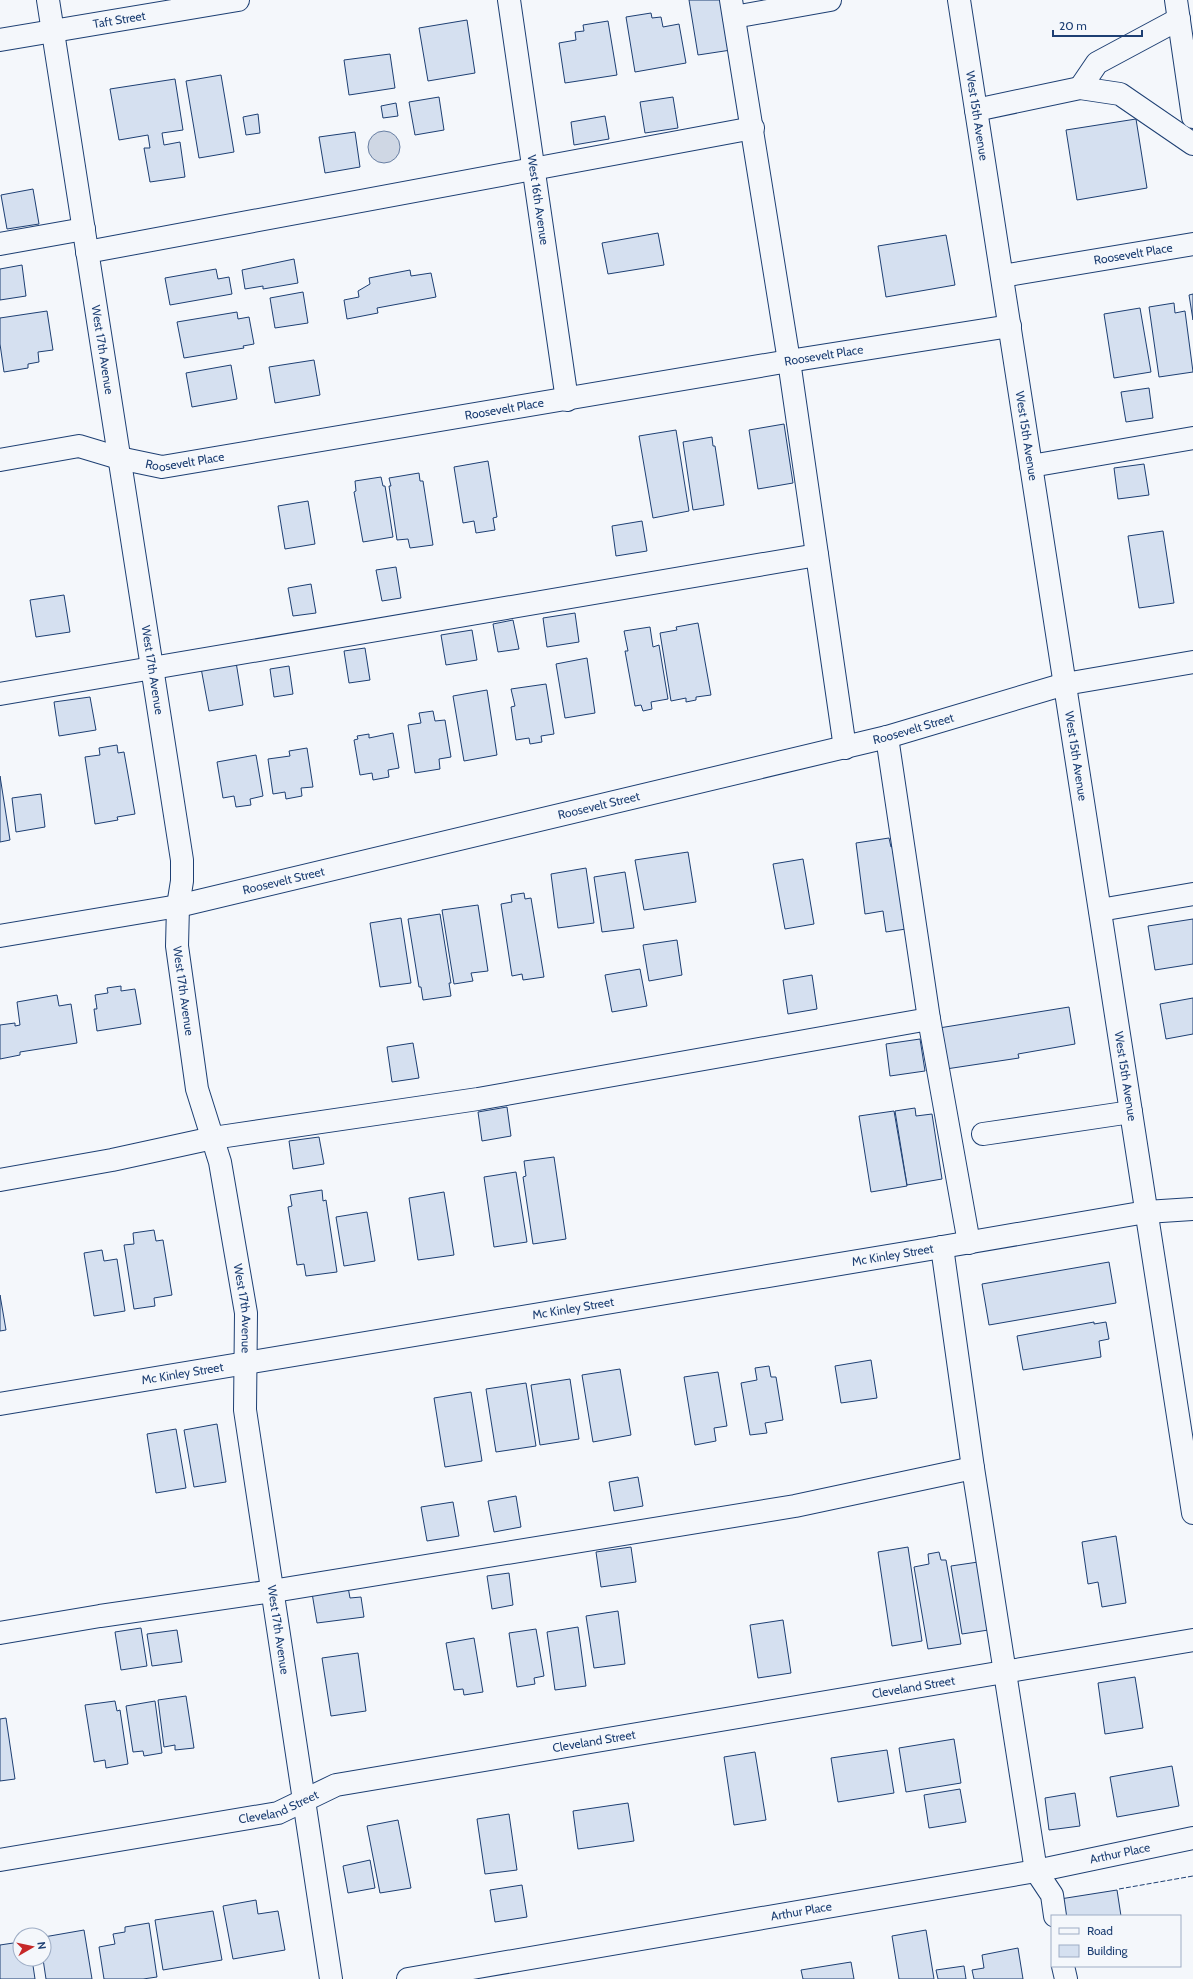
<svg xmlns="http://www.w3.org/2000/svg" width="1193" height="1979" viewBox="0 0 1193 1979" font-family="Cabin,sans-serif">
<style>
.water{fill:#cfd7e4;stroke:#687fa3}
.building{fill:#d5e0f0;stroke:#1d3f73}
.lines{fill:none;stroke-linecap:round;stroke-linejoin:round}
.minor-casing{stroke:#1d3f73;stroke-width:24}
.major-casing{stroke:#1d3f73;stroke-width:24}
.minor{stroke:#f4f7fb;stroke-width:22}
.major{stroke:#f4f7fb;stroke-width:22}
.fence{stroke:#1d3f73;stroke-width:1;stroke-dasharray:5 2;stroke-linecap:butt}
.labels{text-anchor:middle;stroke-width:3;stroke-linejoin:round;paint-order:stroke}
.street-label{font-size:12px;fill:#1d3f73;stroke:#f4f7fb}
</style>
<rect width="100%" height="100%" fill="#f4f7fb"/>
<!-- water -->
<circle class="water" cx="384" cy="147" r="16"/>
<!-- building -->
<g class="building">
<polygon points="689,0 722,0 731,50 698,55"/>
<polygon points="651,13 652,18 661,17 663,27 679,24 686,63 635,72 626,17"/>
<polygon points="467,20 475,73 428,81 419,28"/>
<polygon points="608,21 617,75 565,83 559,43 576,40 575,32 584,31 583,25"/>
<polygon points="390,54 395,88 349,95 344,60"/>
<polygon points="221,75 234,152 199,158 186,81"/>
<polygon points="175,79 183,130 162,133 164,145 180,142 185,177 150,182 144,148 150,148 148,135 119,140 110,89"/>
<polygon points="439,97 444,130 415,135 409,102"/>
<polygon points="673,97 678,128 645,133 640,102"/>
<polygon points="396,103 398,116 383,118 381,106"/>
<polygon points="258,114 260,133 246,135 243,117"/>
<polygon points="605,116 609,139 574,145 571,122"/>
<polygon points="1136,119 1147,188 1077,200 1066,130"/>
<polygon points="355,132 360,167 325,173 319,137"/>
<polygon points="33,189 39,224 7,229 1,195"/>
<polygon points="658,233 664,265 608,274 602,243"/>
<polygon points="946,235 955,285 886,297 878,246"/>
<polygon points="294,259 298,283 263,289 263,286 245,289 242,270"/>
<polygon points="22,265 26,296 0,300 0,269"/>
<polygon points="216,269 218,279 229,277 232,294 170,305 165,278"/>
<polygon points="410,270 411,276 431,273 436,297 377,308 378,313 347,319 344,300 359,297 358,291 370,284 369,278"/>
<polygon points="303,292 308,323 275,328 270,298"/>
<polygon points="1193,294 1193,320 1189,295"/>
<polygon points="1174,303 1175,313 1185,311 1193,372 1159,377 1149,307"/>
<polygon points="1140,308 1151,372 1114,378 1104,314"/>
<polygon points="47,311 53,350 38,352 39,362 28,364 28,368 4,372 0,344 0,318"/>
<polygon points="237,312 238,319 249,317 254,344 243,346 244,348 184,358 177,322"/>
<polygon points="314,360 320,395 275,403 269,367"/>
<polygon points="231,365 237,399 192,407 186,373"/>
<polygon points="1149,388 1153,418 1126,422 1121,392"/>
<polygon points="784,424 793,483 758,489 749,430"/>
<polygon points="676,430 689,511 653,518 639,436"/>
<polygon points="712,437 713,446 715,446 724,505 693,510 683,442"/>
<polygon points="488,461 497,517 493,518 495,530 476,533 474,521 463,523 454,467"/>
<polygon points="1144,464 1149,495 1118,499 1114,468"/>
<polygon points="419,473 420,481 423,481 433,545 410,548 408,539 397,540 389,486 391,486 389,478"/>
<polygon points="381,477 383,486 385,486 393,537 363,542 354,492 356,491 355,481"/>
<polygon points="308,501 315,544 285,549 278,506"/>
<polygon points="642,521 647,551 616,556 612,526"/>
<polygon points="1163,531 1174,603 1139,608 1128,536"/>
<polygon points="396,567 401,598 382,601 376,570"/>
<polygon points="311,584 316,613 293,616 288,588"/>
<polygon points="64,595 70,632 36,637 30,600"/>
<polygon points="575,613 579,642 547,647 543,618"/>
<polygon points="513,620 519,649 498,652 493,624"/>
<polygon points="698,623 711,695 696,697 696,700 686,702 686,698 671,701 660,633 677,630 676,627"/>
<polygon points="650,627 653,647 659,645 668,699 651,702 652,709 643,711 641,705 635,706 625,651 628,651 624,631"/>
<polygon points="472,630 477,660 446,665 441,635"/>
<polygon points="365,648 370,680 349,683 344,651"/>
<polygon points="587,658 595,713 565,718 556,664"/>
<polygon points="236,662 243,705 209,711 201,668"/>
<polygon points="289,666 293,694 274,697 270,669"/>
<polygon points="546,684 554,734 541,736 542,742 530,744 529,738 516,740 511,707 515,706 511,689"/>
<polygon points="487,690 497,755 464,761 453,696"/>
<polygon points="90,697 96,730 59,736 54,702"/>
<polygon points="433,711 435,721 445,720 451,757 439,759 440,769 415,773 408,725 421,723 419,713"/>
<polygon points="393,733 399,768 388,770 389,777 373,780 372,773 360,775 354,740 358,739 357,736 369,734 369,738"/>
<polygon points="117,745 118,753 124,752 135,814 117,817 118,820 95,824 85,757 100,755 99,748"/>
<polygon points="307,748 313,787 301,788 302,796 286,799 285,792 273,794 268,759 290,756 289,751"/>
<polygon points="256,755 263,796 250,799 251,805 236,807 234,796 223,798 217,762"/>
<polygon points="0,776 10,840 0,842"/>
<polygon points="41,794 45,827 16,832 12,798"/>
<polygon points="889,838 891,847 892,846 906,929 886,932 883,911 865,914 856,843"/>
<polygon points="688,852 696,902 644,910 635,860"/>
<polygon points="803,859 814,924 785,929 773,864"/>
<polygon points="586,868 594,923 558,928 551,874"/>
<polygon points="625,872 634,928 602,932 594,877"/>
<polygon points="524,893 525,899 531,898 544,977 523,980 522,974 512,976 501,904 512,902 511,895"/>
<polygon points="478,905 488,971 471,973 473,981 454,984 442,910"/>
<polygon points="440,914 451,983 449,983 451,996 423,1000 421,987 419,987 408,919"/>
<polygon points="401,918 411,983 380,987 370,923"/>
<polygon points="1193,919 1193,964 1155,970 1148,926"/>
<polygon points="677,940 682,975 649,981 643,945"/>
<polygon points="640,969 647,1006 612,1012 605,975"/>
<polygon points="812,975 817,1009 788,1014 783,980"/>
<polygon points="121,986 121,991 135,989 141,1024 97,1031 94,1009 97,1009 95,995 108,993 107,988"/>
<polygon points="57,995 59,1006 71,1004 77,1043 20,1052 20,1055 0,1059 0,1025 15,1023 15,1026 20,1025 17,1002"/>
<polygon points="1193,998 1193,1034 1166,1039 1160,1004"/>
<polygon points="1069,1007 1075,1044 1018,1054 1019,1058 946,1069 939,1028"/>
<polygon points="920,1039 925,1071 890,1076 886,1044"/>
<polygon points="413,1043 419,1078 392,1082 387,1047"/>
<polygon points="507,1107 511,1136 482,1141 478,1112"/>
<polygon points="915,1108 916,1116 932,1114 942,1179 907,1185 895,1111"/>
<polygon points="894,1111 907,1186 871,1192 859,1116"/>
<polygon points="319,1137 324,1164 293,1169 289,1141"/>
<polygon points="554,1157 566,1239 533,1244 523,1177 526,1176 524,1161"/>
<polygon points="516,1172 527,1242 494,1247 484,1177"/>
<polygon points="322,1190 323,1201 326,1200 337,1272 306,1276 304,1264 297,1265 288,1207 292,1206 290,1195"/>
<polygon points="444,1192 454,1255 418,1260 409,1198"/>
<polygon points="367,1212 375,1261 344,1266 336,1217"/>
<polygon points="154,1230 156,1241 163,1240 172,1295 154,1298 155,1306 134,1309 124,1245 134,1244 133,1233"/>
<polygon points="102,1250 104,1261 117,1259 125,1311 94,1316 84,1253"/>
<polygon points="1109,1262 1116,1303 989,1325 982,1284"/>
<polygon points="0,1295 6,1330 0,1331"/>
<polygon points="1094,1322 1094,1324 1106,1322 1109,1339 1099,1341 1101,1357 1023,1370 1017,1336"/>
<polygon points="871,1360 877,1398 841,1403 835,1366"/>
<polygon points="769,1366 771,1377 776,1377 783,1420 765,1423 767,1433 750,1435 741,1383 757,1380 755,1368"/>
<polygon points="620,1369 631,1435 593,1442 582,1375"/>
<polygon points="718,1372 727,1426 714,1428 716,1441 695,1445 684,1377"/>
<polygon points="570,1379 579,1439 540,1445 531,1385"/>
<polygon points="526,1383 536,1446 496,1452 486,1389"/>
<polygon points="471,1392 482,1461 445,1467 434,1398"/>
<polygon points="217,1424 226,1482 194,1487 184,1430"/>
<polygon points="176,1429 186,1488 156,1493 147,1434"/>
<polygon points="638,1477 643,1506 614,1511 609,1482"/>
<polygon points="516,1496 521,1527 494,1532 488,1501"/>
<polygon points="453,1502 459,1536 427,1541 421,1507"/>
<polygon points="1116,1536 1126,1603 1102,1607 1098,1582 1088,1584 1082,1542"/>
<polygon points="631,1547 636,1582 601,1587 596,1552"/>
<polygon points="908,1547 922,1641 892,1646 878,1552"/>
<polygon points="939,1552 941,1560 946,1560 961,1644 928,1649 914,1567 929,1564 928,1554"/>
<polygon points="985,1561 995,1629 962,1634 951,1566"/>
<polygon points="509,1573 513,1605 492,1609 487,1576"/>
<polygon points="348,1587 350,1598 361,1597 364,1617 317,1623 312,1593"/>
<polygon points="618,1611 625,1664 594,1668 586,1616"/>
<polygon points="783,1620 791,1673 758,1678 750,1625"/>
<polygon points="578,1627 586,1686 555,1690 547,1632"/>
<polygon points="141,1628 147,1666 121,1670 115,1632"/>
<polygon points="536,1629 544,1676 534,1678 535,1684 517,1687 509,1633"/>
<polygon points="177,1630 182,1662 152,1666 147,1634"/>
<polygon points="474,1638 483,1692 464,1695 463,1689 454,1690 446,1643"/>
<polygon points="358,1653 366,1711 331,1716 322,1658"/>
<polygon points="1135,1677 1143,1728 1105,1734 1098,1683"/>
<polygon points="186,1696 194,1748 175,1750 175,1745 164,1747 158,1700"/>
<polygon points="115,1701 117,1711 120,1710 128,1764 106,1768 105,1760 94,1762 85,1705"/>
<polygon points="155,1701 162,1753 144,1756 143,1751 133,1752 126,1706"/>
<polygon points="6,1718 15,1779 0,1781 0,1719"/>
<polygon points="954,1739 961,1783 906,1792 899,1748"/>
<polygon points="887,1750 894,1793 838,1802 831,1758"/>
<polygon points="755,1752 766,1820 734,1825 724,1757"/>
<polygon points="1172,1766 1179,1806 1117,1817 1110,1777"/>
<polygon points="960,1789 966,1822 929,1828 924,1795"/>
<polygon points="1075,1793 1080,1826 1049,1830 1045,1798"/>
<polygon points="628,1803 634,1841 578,1849 573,1811"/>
<polygon points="509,1814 517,1870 485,1874 477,1819"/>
<polygon points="398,1820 411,1888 380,1893 367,1826"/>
<polygon points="370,1860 375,1888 348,1893 343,1866"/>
<polygon points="522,1885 527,1917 495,1922 490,1890"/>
<polygon points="1117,1890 1121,1916 1063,1916 1060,1899"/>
<polygon points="256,1900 258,1914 278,1911 285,1950 233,1959 223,1906"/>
<polygon points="213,1911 222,1960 163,1970 155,1920"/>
<polygon points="149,1923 157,1977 143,1979 104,1979 99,1947 115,1944 113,1934 125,1932 125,1927"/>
<polygon points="84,1930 92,1979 46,1979 43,1959 44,1937"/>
<polygon points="926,1930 934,1979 899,1979 892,1936"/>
<polygon points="20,1942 20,1959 32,1959 35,1979 0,1979 0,1945"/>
<polygon points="1018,1948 1023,1979 974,1979 972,1970 984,1968 982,1955"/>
<polygon points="851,1962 854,1979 803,1979 801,1970"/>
<polygon points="964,1966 966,1979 938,1979 936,1970"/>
</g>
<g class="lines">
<defs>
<g id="minor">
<path id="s1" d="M48,0L182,860V881L178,906L177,946L197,1089L220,1162L246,1313L245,1410L331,1979"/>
<path id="s2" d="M509,0L567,400"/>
<polyline points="731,0 789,361 845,748"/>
<polyline points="1176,0 1193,117"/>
<polyline points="734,17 830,0"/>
<path id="s3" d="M0,40L238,0"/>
<polyline points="1080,88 1097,63 1179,19"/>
<polyline points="976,110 1080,88 1120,94 1193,144"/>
<polyline points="0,244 84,229"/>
<polyline points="87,252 753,128"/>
<path id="s4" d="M1002,276L1193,244"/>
<path id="s5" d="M0,460L79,446L119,458L162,467L789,361L1010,326"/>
<polyline points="1031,466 1193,438"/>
<polyline points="0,694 817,555"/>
<polyline points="887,737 929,1019 969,1243"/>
<polyline points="1100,910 1193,894"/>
<path id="s6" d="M0,936L178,906L887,737L1065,684L1193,662"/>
<polyline points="983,1134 1131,1112"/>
<polyline points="0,1180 112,1160 213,1138 478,1099 929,1019"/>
<polyline points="942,1247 973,1468 1036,1871 1052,1895 1055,1916"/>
<path id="s7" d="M0,1404L942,1247L1146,1212L1193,1209"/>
<polyline points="0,1633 100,1616 273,1591 795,1506 973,1468"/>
<path id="s8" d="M0,1860L278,1813L336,1785L1193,1640"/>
<polyline points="1063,1966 1066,1979"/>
<path id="s9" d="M408,1979L1036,1871L1193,1838"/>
</g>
<g id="major">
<path id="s10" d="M959,0L1193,1513"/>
</g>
</defs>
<!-- minor casing -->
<use href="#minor" class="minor-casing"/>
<!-- major casing -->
<use href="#major" class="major-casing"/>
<!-- minor -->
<use href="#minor" class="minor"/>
<!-- major -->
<use href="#major" class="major"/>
<!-- fence -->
<polyline class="fence" points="1119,1889 1193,1876"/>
</g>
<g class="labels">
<!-- street labels -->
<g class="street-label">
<text dy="4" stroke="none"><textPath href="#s3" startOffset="121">Taft Street</textPath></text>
<text dy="4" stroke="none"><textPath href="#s10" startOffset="117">West 15th Avenue</textPath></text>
<text dy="4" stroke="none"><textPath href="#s2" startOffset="202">West 16th Avenue</textPath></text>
<text dy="4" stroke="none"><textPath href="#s4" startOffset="133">Roosevelt Place</textPath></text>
<text dy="4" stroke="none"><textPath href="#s1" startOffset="354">West 17th Avenue</textPath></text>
<text dy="4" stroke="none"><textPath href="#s5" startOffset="837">Roosevelt Place</textPath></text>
<text dy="4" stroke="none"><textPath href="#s5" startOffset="513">Roosevelt Place</textPath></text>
<text dy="4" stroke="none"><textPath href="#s10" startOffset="441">West 15th Avenue</textPath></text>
<text dy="4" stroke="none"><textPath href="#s5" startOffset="189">Roosevelt Place</textPath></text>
<text dy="4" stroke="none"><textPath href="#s1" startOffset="678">West 17th Avenue</textPath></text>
<text dy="4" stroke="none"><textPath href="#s6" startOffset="937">Roosevelt Street</textPath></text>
<text dy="4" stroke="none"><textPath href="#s10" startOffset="765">West 15th Avenue</textPath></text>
<text dy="4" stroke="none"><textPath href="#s6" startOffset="613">Roosevelt Street</textPath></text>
<text dy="4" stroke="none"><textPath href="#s6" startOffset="289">Roosevelt Street</textPath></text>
<text dy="4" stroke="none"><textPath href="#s1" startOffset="1002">West 17th Avenue</textPath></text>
<text dy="4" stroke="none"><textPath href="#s10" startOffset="1089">West 15th Avenue</textPath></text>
<text dy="4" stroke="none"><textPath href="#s7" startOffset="905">Mc Kinley Street</textPath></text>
<text dy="4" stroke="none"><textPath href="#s1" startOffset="1326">West 17th Avenue</textPath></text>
<text dy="4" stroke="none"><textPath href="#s7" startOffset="581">Mc Kinley Street</textPath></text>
<text dy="4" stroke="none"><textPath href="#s7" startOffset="185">Mc Kinley Street</textPath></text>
<text dy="4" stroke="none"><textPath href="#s1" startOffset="1650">West 17th Avenue</textPath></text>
<text dy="4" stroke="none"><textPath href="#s8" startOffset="932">Cleveland Street</textPath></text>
<text dy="4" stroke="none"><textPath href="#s8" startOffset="608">Cleveland Street</textPath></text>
<text dy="4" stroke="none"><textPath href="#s8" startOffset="284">Cleveland Street</textPath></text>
<text dy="4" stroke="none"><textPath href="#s9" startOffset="723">Arthur Place</textPath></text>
<text dy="4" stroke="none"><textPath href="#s9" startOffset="399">Arthur Place</textPath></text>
</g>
</g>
<!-- legend -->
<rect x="1051" y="1915" width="130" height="52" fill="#f4f7fb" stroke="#9eadc5"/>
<rect x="1059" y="1928" width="20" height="6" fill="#f4f7fb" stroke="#9eadc5"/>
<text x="1087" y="1935" font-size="12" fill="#1d3f73">Road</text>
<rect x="1059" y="1945" width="20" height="12" fill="#d5e0f0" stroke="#9eadc5"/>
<text x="1087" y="1955" font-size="12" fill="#1d3f73">Building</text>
<!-- north arrow -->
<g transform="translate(32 1947) rotate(81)"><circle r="19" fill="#f4f7fb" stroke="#9eadc5"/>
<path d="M0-3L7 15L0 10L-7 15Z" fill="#c62828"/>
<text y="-6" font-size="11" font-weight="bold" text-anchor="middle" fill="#1d3f73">N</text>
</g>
<!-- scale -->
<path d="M1053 30v6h89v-6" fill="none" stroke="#1d3f73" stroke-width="2"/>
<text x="1059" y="30" font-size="12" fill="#1d3f73" stroke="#f4f7fb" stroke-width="3" paint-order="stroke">20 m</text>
</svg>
